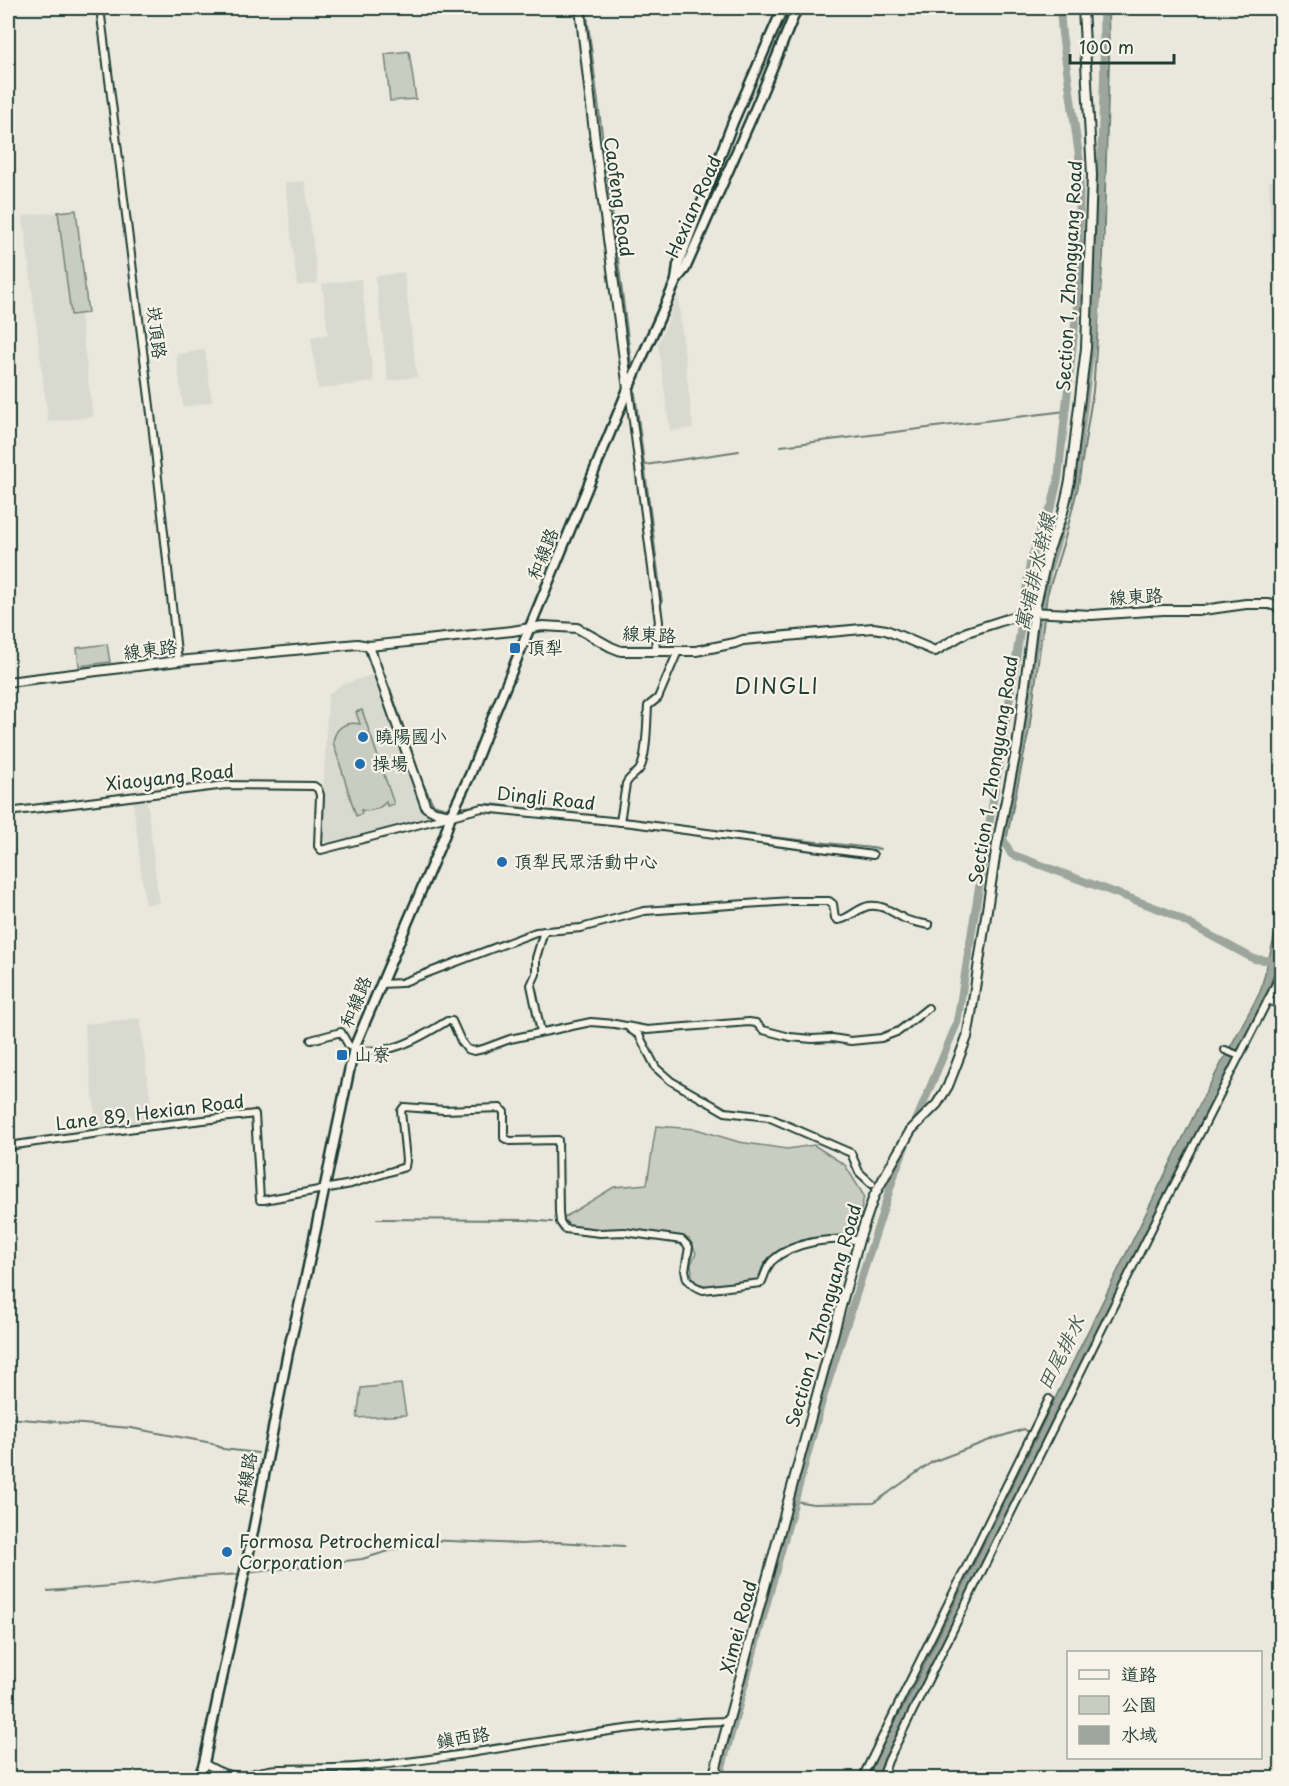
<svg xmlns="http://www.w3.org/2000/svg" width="1289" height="1786" viewBox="0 0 1289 1786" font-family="'Playpen Sans','LXGW WenKai TC',sans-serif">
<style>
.built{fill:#d9dacf}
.green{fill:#c8ccc1;stroke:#74847a;stroke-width:1.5}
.water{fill:#9ca69c;stroke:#6a7c72;stroke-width:1.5}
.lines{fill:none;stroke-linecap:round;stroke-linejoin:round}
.stream{stroke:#6a7c72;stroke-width:2}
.canal{stroke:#9ca69c;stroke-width:8}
.minor-casing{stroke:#1f3d34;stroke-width:10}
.tertiary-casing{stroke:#1f3d34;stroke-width:12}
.secondary-casing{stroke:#1f3d34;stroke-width:13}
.minor{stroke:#f7f3e8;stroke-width:6}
.tertiary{stroke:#f7f3e8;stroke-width:8}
.secondary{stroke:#f7f3e8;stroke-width:8}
.poi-dot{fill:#1f6fb2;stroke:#f7f3e8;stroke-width:2}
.labels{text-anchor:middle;stroke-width:4.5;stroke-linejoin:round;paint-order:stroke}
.street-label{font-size:18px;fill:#1f3d34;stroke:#f7f3e8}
.poi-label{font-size:18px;fill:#1f3d34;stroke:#f7f3e8;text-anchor:start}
.water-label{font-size:20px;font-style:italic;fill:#445c53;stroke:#f7f3e8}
.quarter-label{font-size:21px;letter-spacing:1.5px;fill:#1f3d34;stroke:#f7f3e8}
</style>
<rect width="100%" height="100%" fill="#eae8dd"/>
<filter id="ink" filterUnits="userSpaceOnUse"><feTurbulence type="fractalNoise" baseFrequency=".0167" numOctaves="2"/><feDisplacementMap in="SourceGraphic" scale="12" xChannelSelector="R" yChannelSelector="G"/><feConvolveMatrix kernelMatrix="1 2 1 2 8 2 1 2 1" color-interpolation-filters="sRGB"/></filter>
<g filter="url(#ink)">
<!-- built -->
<g class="built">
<polygon points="1281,180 1281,282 1273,283 1269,181"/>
<polygon points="305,181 318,283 297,286 285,183"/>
<polygon points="58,212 71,314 80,313 93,417 48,422 23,216"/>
<polygon points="404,272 417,377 388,381 375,276"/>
<polygon points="361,279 374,382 318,389 311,337 328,334 322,284"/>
<polygon points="678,296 693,428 670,431 658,344"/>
<polygon points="205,350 212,402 183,407 176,354"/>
<polygon points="377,673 425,809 431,817 326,846 321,830 328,695 341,685"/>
<polygon points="147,799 159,903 145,905 133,801"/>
<polygon points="140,1018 153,1121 97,1128 84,1024"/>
</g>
<!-- green -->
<g class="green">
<polygon points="409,51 416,99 390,101 385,54"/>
<polygon points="76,210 88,313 71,315 58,212"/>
<polygon points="107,644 110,662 79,666 77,648"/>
<path d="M362,710L394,804L387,806L386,802C379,810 371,812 361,810L362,814L356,816L333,742C335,728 345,721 360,724L356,712Z"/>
<path d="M656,1126L696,1129L739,1142L787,1149L814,1145L845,1165L864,1196L856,1234C827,1237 784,1237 765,1263C761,1267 760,1275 758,1280L708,1286L693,1282L691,1264L696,1253L689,1239L626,1229H595L569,1225L563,1218L614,1187L647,1184Z"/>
<polygon points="401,1384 406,1415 357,1418 361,1388"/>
</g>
<!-- water -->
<polygon class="water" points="1281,912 1281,950 1269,989 883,1765 877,1778 868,1778 876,1758 908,1698 1202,1099 1260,992"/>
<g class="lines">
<!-- stream -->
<g class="stream">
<polyline points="586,8 632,371"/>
<polyline points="634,386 662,603"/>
<polyline points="781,446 1066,411"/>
<polyline points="645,465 739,451"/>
<polyline points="390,688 423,784 433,804 449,809"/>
<polyline points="458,808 489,804 592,816"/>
<polyline points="684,827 880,849"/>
<polyline points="1007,836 1029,730 1047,595 1065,538 1078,486 1093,391 1103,255 1109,61 1108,8"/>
<polyline points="377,1219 526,1220 552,1222"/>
<polyline points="8,1418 131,1428 212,1443 223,1449 258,1453"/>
<polyline points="795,1501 813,1504 874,1503 932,1462 990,1440 1024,1429 1037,1438"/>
<polyline points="247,1573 362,1559 426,1540 522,1544 557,1542 624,1546"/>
<polyline points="48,1591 150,1583 181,1578 242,1574"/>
</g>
<!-- canal -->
<g class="canal">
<polyline points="1069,499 1075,479 1096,306 1104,77 1103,8"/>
<polyline points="1063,522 1047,574 1038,618 1023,734 1002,837 1011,854 1167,912 1254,959 1276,961"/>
<polyline points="913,1128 957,1023 1016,659 1030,563 1043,523 1052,505 1058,479 1079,288 1080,163 1062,34 1060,8"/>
<polyline points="719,1778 822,1401 896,1170 906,1144"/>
</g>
<defs>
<g id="minor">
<polyline points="100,8 151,414 178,661"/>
<polyline points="629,390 659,622 655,636 656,652"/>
<polyline points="8,812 226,785 314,786 318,789 320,795 318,846 321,850 482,808 632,823 873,855"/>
<path d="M620,822L626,784C629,777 635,775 639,770C647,760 647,720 648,706L658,698L678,651"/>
<path d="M381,984L401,983L536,932L581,928L644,911L791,901H829L833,904L835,918L838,920C850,919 857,908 869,906C883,904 893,913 905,919C912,922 921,923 929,925"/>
<polyline points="1268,1000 1282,1006"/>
<polyline points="630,1029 639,1035 656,1068 671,1081 725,1112 768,1117 851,1153 859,1172 872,1184"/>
<polyline points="541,1032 531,985 536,974 536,958 544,931"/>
<path d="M311,1040L341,1032L349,1046C382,1061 420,1038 447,1021H452L461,1041L467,1049L474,1051L483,1049L510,1039L591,1022L615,1024L647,1030L749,1022L756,1023L763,1030L790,1037L812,1039L832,1038L851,1041L881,1038L899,1031L928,1008"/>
<polyline points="1225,1050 1240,1056"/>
<path d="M8,1146L135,1128L255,1114L260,1200H264L351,1184L405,1167L406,1160L401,1111L404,1107L444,1110L500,1108L504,1112V1138L510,1141L558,1140L559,1212L560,1222L565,1229L600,1233L624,1232L682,1240L689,1247L685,1270L687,1279L694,1286L703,1290L761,1283C765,1276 766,1267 772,1261C793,1241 830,1238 859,1240"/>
<path d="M204,1763C217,1771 231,1778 247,1775C257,1773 267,1769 278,1769C303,1768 329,1769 355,1767C480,1758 603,1723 729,1721"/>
<polyline points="862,1778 1049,1399"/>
<polyline points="882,1778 888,1761 1152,1228 1272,992 1282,970"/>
</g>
<g id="tertiary">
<polyline points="580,8 595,141 628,389"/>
<polyline points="369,646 426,807 435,812 451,815"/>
<polyline points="8,682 178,661 357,644 369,646 512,631 543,626 577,628 611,647 621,651 696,651 735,643 743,640 873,628 886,630 935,651 967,632 1029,612 1092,615 1163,610 1203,610 1246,604 1269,604 1282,608"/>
<polyline points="713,1778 859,1240 874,1196 891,1165 911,1130 937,1104 948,1086 967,1037 970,1021 997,844 1017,747 1034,613 1048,552 1063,512 1070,481 1086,348 1092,175 1083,8"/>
</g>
<g id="secondary">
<polyline points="676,280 685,269 751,119 797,8"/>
<polyline points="199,1778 204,1763 250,1547 288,1352 305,1281 354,1048 445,834 451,815 470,775 488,729 628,389 676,281 678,265 733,122 783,8"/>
</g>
</defs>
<!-- minor casing -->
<use href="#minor" class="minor-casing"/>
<!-- tertiary casing -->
<use href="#tertiary" class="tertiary-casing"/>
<!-- secondary casing -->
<use href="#secondary" class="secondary-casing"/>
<!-- minor -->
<use href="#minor" class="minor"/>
<!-- tertiary -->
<use href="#tertiary" class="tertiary"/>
<!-- secondary -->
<use href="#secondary" class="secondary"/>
</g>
</g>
<!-- markers -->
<g class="poi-dot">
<rect x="509" y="642" width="12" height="12" rx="3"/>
<circle cx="363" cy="737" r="6"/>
<circle cx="360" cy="764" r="6"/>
<circle cx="502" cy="862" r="6"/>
<rect x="336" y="1049" width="12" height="12" rx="3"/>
<circle cx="227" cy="1552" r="6"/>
</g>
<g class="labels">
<!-- street labels -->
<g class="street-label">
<text transform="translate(618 197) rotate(82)" y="6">Caofeng Road</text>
<text transform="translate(694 207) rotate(-66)" y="6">Hexian Road</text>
<text transform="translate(1070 276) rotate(-87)" y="6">Section 1, Zhongyang Road</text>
<text transform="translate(156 332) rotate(83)" y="6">崁頂路</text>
<text transform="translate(543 554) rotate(-68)" y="6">和線路</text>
<text transform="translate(1136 597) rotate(-3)" y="6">線東路</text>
<text transform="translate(649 635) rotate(3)" y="6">線東路</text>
<text transform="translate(150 650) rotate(-7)" y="6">線東路</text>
<text transform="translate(994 770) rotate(-81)" y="6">Section 1, Zhongyang Road</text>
<text transform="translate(170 778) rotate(-6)" y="6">Xiaoyang Road</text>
<text transform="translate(546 799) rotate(6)" y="6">Dingli Road</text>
<text transform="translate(356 1002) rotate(-67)" y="6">和線路</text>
<text transform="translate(150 1113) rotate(-7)" y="6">Lane 89, Hexian Road</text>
<text transform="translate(824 1316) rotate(-74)" y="6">Section 1, Zhongyang Road</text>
<text transform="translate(246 1479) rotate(-79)" y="6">和線路</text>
<text transform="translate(739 1627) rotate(-75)" y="6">Ximei Road</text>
<text transform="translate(463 1738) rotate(-9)" y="6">鎮西路</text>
</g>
<!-- poi labels -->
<g class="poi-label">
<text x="527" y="654">頂犁</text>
<text x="375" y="743">曉陽國小</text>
<text x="372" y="770">操場</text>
<text x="514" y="868">頂犁民眾活動中心</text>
<text x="354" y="1061">山寮</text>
<text x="239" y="1548">Formosa Petrochemical<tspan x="239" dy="21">Corporation</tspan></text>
</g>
<!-- water labels -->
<g class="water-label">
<text transform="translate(1035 572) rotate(-77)" y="7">寓埔排水幹線</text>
<text transform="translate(1061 1353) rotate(-63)" y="7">田尾排水</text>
</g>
<!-- quarter labels -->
<g class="quarter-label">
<text x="777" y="694">DINGLI</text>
</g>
</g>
<!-- margin -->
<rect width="1289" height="1786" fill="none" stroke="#f7f3e8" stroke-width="30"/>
<rect x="15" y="15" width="1259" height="1756" fill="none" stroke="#1f3d34" stroke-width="2" filter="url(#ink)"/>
<!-- legend -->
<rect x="1067" y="1651" width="195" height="108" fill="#f7f3e8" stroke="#a1aaa0" stroke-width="1.5"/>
<rect x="1079" y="1670" width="30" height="9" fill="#f7f3e8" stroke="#a1aaa0" stroke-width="1.5"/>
<text x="1121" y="1681" font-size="18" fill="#1f3d34">道路</text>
<rect x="1079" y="1696" width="30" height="18" fill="#c8ccc1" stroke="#a1aaa0" stroke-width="1.5"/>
<text x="1121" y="1711" font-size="18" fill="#1f3d34">公園</text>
<rect x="1079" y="1726" width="30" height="18" fill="#9ca69c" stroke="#a1aaa0" stroke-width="1.5"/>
<text x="1121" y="1741" font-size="18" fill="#1f3d34">水域</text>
<!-- scale -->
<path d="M1070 54v9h104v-9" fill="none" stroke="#1f3d34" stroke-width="3"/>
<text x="1079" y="54" font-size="18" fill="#1f3d34" stroke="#f7f3e8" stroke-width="4.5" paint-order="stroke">100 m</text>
</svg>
